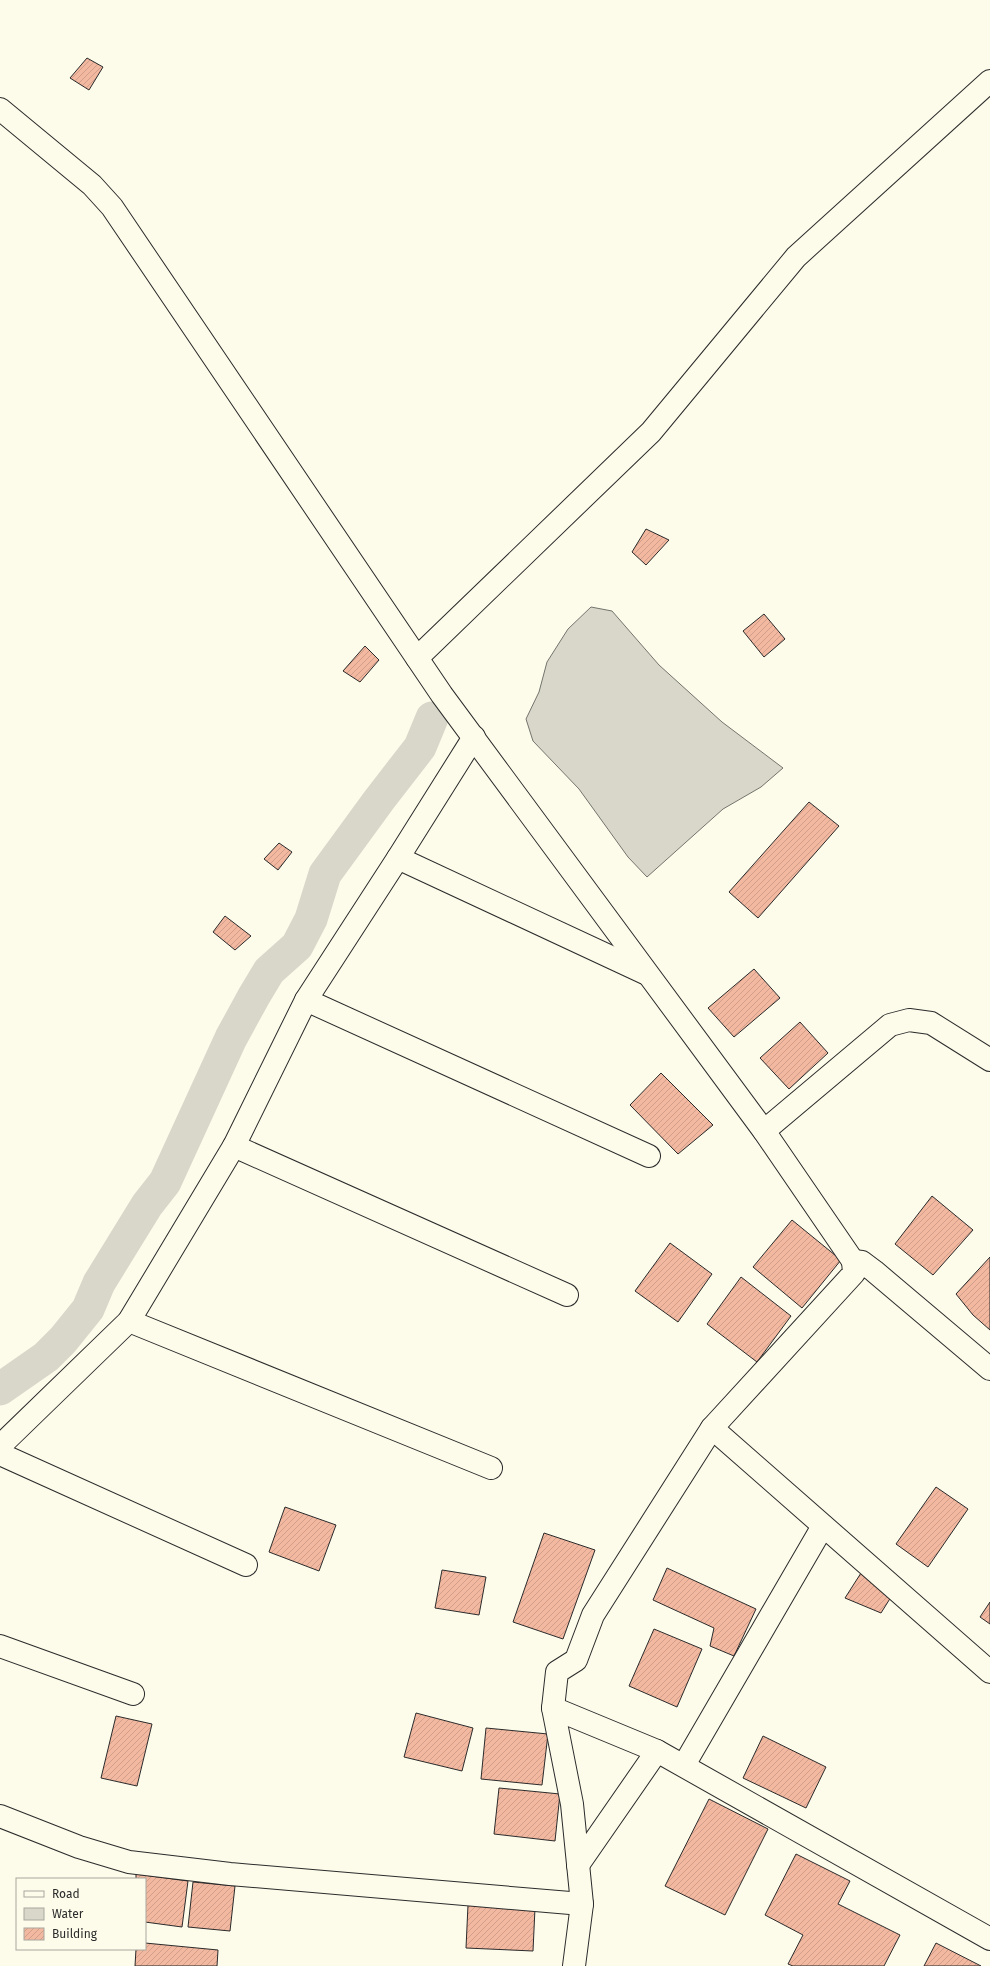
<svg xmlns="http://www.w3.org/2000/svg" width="990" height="1966" viewBox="0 0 990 1966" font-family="'Fira Sans',sans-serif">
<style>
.water{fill:#d8d7c9;stroke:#74746e}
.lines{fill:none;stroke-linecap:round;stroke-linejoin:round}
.canal{stroke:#d8d7c9;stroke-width:33}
.building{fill:url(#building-hatch);stroke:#2b2b2b}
.minor-casing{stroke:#2b2b2b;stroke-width:24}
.minor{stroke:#fdfbea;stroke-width:22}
</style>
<defs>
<pattern id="building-hatch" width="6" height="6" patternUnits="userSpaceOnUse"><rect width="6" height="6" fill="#f2b8a0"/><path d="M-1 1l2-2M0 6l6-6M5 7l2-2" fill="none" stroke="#d09e8a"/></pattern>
</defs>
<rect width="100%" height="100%" fill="#fdfbea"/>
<!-- water -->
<polygon class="water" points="591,607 612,611 659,665 722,722 783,768 761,787 723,809 647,877 628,857 579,789 533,741 526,719 539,692 547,662 568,629"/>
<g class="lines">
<!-- canal -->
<polyline class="canal" points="0,1389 46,1357 63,1340 88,1309 99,1283 147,1205 165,1182 231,1038 254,996 269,971 297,946 311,919 325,874 379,800 420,747 432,718"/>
</g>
<!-- building -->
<g class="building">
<polygon points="87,58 103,67 89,90 70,78"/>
<polygon points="646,529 669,540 646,565 632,552"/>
<polygon points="764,614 785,639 764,657 743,631"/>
<polygon points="365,646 379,660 360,682 343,671"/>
<polygon points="809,802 839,826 758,918 729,892"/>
<polygon points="279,843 292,852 278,870 264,859"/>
<polygon points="225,916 251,936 235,950 213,932"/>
<polygon points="754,969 780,998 734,1037 708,1008"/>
<polygon points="800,1022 828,1053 789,1089 760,1058"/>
<polygon points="661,1073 713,1125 678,1154 630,1105"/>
<polygon points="932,1196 973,1230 933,1275 895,1244"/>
<polygon points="792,1220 841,1260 802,1308 753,1267"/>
<polygon points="670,1243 712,1274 678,1322 635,1291"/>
<polygon points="990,1257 990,1330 973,1315 956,1294"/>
<polygon points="741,1277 791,1316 757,1362 707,1324"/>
<polygon points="936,1487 968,1509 928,1567 896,1544"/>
<polygon points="285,1507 336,1525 319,1571 269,1552"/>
<polygon points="544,1533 595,1550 563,1639 513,1622"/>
<polygon points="667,1568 756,1609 734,1656 710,1646 714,1628 653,1600"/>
<polygon points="442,1570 486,1577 479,1615 435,1608"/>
<polygon points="861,1573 891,1597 881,1613 845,1598"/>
<polygon points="990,1602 990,1624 980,1617"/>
<polygon points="654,1629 702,1649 677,1707 629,1686"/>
<polygon points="416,1713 473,1728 462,1771 404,1757"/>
<polygon points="116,1716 152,1724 137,1786 101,1778"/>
<polygon points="486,1728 548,1734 542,1785 481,1779"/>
<polygon points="763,1736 826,1767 806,1808 743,1778"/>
<polygon points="499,1788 560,1794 555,1841 494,1834"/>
<polygon points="709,1799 768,1829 725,1915 665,1886"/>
<polygon points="796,1854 850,1881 838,1904 900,1935 884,1966 793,1966 788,1964 803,1935 765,1915"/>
<polygon points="136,1874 188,1881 182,1927 145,1922 145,1879 136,1879"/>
<polygon points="193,1882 235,1886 230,1931 188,1927"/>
<polygon points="468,1905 535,1908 533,1951 466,1948"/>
<polygon points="145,1943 218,1950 217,1966 135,1966 136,1949 145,1949"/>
<polygon points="936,1943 981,1966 924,1966"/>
</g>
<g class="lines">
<defs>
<g id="minor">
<polyline points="0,109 92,185 112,207 442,695 764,1131 853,1261"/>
<polyline points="417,658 651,432 796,257 990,81"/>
<polyline points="398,858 645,973"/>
<polyline points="306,1000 649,1156"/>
<polyline points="764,1131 890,1025 909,1020 931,1023 990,1060"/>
<polyline points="234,1146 567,1295"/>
<polyline points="129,1321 491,1468"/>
<polyline points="712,1428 990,1672"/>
<polyline points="0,1446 129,1321 234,1146 306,1000 398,858 474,737"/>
<polyline points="0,1454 246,1565"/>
<polyline points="0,1646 133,1694"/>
<polyline points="553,1708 657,1751 990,1939"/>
<polyline points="684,1765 823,1526"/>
<polyline points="0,1816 79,1847 129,1862 230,1874 582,1904"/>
<polyline points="578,1865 657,1751"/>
<polyline points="574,1966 582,1904 572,1804 553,1708 557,1672 576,1660 593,1615 712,1428 854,1273 853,1261 862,1262 874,1271 990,1369"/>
</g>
</defs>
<!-- minor casing -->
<use href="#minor" class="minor-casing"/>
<!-- minor -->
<use href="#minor" class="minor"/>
</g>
<!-- legend -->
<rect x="16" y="1878" width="130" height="72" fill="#fdfbea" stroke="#a9a89e"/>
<rect x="24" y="1891" width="20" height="6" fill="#fdfbea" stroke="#a9a89e"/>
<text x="52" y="1898" font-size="12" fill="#2b2b2b">Road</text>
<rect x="24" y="1908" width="20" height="12" fill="#d8d7c9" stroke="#a9a89e"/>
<text x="52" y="1918" font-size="12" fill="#2b2b2b">Water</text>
<rect x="24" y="1928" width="20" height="12" fill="url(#building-hatch)" stroke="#a9a89e"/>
<text x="52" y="1938" font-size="12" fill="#2b2b2b">Building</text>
</svg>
